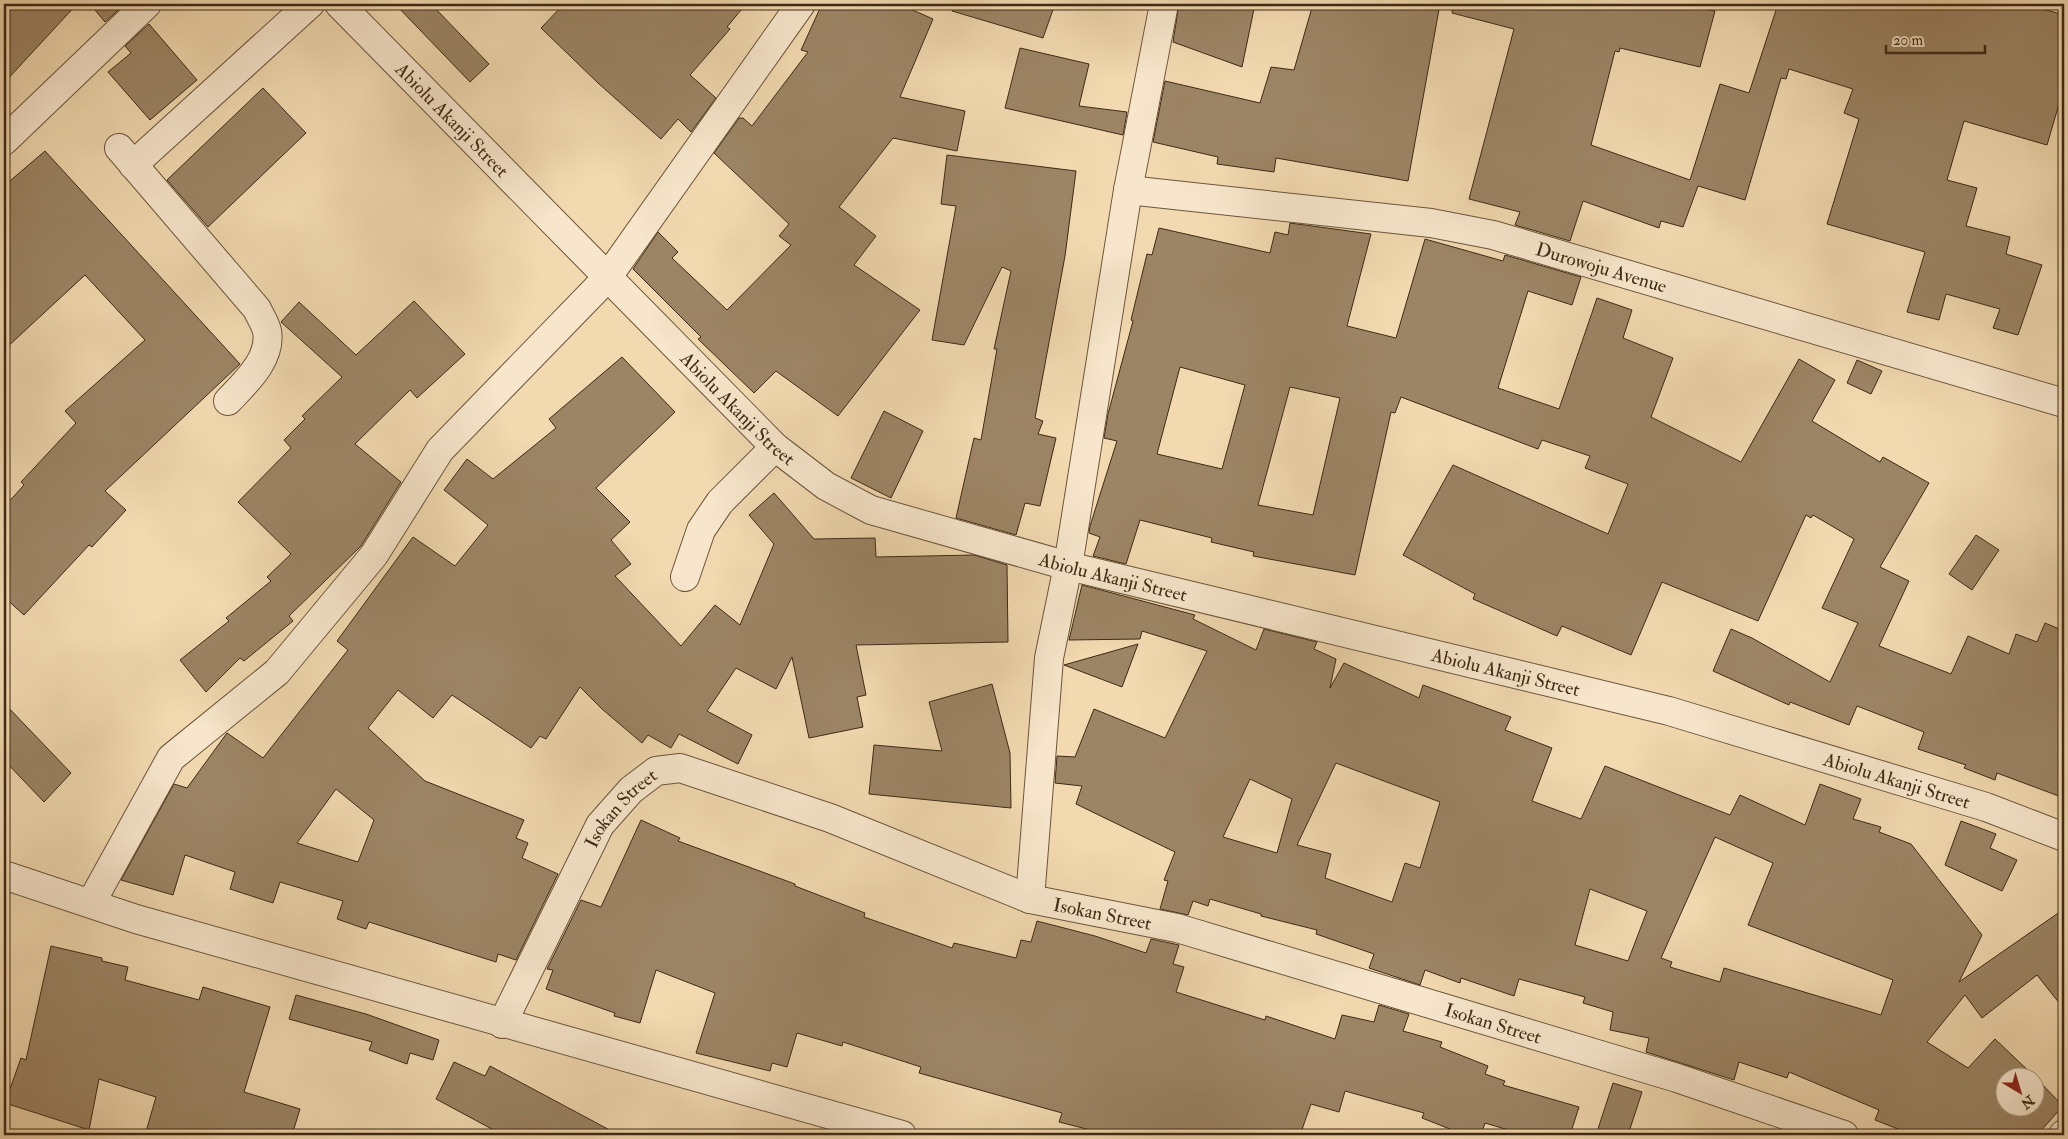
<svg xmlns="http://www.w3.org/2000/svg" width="2068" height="1139" viewBox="0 0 2068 1139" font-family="'IM FELL Double Pica',serif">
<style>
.building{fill:#9c8565;stroke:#3e2a14;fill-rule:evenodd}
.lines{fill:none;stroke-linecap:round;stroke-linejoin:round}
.minor-casing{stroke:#6b563b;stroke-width:30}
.minor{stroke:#f7e6cc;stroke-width:28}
.labels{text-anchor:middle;stroke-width:4;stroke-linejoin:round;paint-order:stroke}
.street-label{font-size:19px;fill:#3e2a14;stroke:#f7e6cc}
</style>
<rect width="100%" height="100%" fill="#f2d9b0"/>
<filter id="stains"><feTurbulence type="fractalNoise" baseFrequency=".004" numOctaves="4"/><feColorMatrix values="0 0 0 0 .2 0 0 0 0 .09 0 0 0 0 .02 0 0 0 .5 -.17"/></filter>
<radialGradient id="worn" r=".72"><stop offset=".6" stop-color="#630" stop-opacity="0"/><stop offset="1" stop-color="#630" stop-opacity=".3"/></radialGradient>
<!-- building -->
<g class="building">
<polygon points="4,4 77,4 4,83"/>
<polygon points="90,4 125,4 105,22"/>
<polygon points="395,4 431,4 489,64 470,82"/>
<polygon points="564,4 746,4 727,27 730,29 690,75 716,98 691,132 678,119 661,139 598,83 541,28"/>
<polygon points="822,4 899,4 933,19 900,97 965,111 957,151 893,138 839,207 876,236 854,265 920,310 838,416 776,371 754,393 698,339 701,337 633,269 658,232 678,252 672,258 727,310 791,245 779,236 789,224 714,153 739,118 743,118 752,126 808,52 801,50"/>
<polygon points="953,4 1055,4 1043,38 952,11"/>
<polygon points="1179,4 1255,4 1242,67 1173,42"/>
<polygon points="1313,4 1440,4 1408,181 1276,158 1274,172 1217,164 1218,157 1153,142 1165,81 1260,103 1271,67 1294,70"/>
<polygon points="1453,4 1686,4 1715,11 1700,67 1620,48 1619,52 1615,51 1591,145 1690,180 1720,84 1749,93 1778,4 2025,4 2064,15 2064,87 2047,145 1964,121 1947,180 1977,188 1966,226 2010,237 2006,254 2042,265 2018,335 1993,328 2000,309 1946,294 1939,320 1907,312 1925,252 1827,224 1859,119 1844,113 1853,89 1789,69 1786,79 1781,78 1745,200 1698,186 1683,227 1661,221 1659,228 1583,201 1570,241 1515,225 1520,212 1469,199 1514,29 1452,13"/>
<polygon points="149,24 197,80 150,120 108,72 131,53 125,46"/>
<polygon points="1020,48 1089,64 1079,106 1127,112 1123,135 1005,108"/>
<polygon points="263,88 306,133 208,227 167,180"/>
<polygon points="45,151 240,364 105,491 126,510 92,547 89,545 24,615 4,597 4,507 24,485 21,482 76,423 65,411 145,340 85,275 4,350 4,186"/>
<polygon points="947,155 1076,171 1065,256 1035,418 1043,421 1038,434 1056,438 1040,506 1025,503 1016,535 956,518 974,438 981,440 997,349 994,349 1011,271 1002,267 964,345 932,340 956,206 941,204"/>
<path d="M1290,223L1371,234L1347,326L1396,338L1425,239L1503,261L1505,255L1581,277L1572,305L1528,291L1498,388L1559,409L1597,298L1632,310L1623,338L1673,358L1651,417L1741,462L1799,359L1835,380L1812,421L1880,462L1883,457L1929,483L1880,567L1909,581L1879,646L1951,674L1968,636L2009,654L2016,634L2037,642L2045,623L2064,631V798L1997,773L1995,780L1964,768L1966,765L1918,749L1924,732L1857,706L1849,725L1790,702L1789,705L1713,671L1731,629L1752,638L1830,682L1858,623L1822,608L1854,539L1813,515L1811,518L1806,515L1758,621L1662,582L1631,655L1562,626L1557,636L1473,599L1475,594L1403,555L1453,465L1608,534L1628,484L1585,468L1590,456L1542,440L1538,449L1401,397L1395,413L1391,412L1355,575L1253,556L1254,552L1211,542L1212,538L1140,520L1126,564L1093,556L1100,537L1089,533L1090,526L1117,441L1104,438L1108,414L1133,321L1131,320L1147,254L1152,255L1159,228L1270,253L1275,232L1288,235ZM1180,367L1245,385L1222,469L1157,454ZM1290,387L1340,398L1313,515L1258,505Z"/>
<polygon points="414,301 465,354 417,398 410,390 355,444 401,482 361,546 289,616 293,621 244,661 240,658 206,692 180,660 229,621 226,618 271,581 267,577 291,554 238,502 291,448 284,440 305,419 302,416 342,377 281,322 299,302 356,355"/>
<path d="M622,357L675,412L596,488L630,522L611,540L631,564L615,576L681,646L715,605L740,625L774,544L749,515L774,493L814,539L875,538L876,557L974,555L1007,565L1008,642L856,645L866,695L857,697L863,727L809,738L792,657L776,689L736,668L707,711L752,735L738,764L679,734L671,748L648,735L642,743L602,709L580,687L546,739L540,736L531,748L452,695L433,718L398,690L368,728L425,781L524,820L516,838L528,843L522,858L558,874L516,960L498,954L496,962L369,922L366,929L337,919L343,901L280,882L273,903L230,889L235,872L185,855L173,895L121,880L174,784L187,788L227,733L263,758L348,650L337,641L413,537L455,566L488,525L444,490L467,459L493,479L556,428L549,419ZM336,789L374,820L358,862L297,843Z"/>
<polygon points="1857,360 1882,371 1871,394 1847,383"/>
<polygon points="884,411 923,431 891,498 851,478"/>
<polygon points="1976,535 1999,550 1972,590 1949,574"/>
<path d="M1082,585L1195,615L1193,619L1256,650L1264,629L1317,642L1314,649L1336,659L1330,688L1344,663L1419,698L1423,685L1511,717L1505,730L1552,748L1532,801L1581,819L1605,766L1730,815L1740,795L1805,825L1820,784L1861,799L1853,819L1881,827L1879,832L1911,844L1982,935L1959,982L2064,909V1009L2037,975L1982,1018L1965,995L1927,1042L1968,1068L1995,1039L2034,1076H2006V1106H2036V1078L2063,1106L2037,1135H1913L1875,1120L1879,1110L1789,1072L1787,1078L1739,1062L1734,1080L1646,1052L1649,1038L1610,1030L1613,1012L1583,1003L1585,997L1519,979L1514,996L1461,978L1460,983L1425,970L1420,985L1369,968L1374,954L1316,934L1317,930L1261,916V914L1210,899L1208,906L1193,901L1188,915L1160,909L1168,881L1164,880L1175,852L1076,804L1082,786L1055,783L1057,756L1075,757L1094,709L1165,738L1207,651L1142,631L1140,639L1069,640ZM1336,763L1440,802L1420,868L1405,863L1392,902L1325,878L1331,854L1297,845ZM1250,779L1292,799L1277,853L1223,837ZM1715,837L1773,863L1748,925L1893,980L1881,1015L1724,968L1720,982L1670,967L1672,962L1661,958ZM1590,889L1647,911L1628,961L1575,945Z"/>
<polygon points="1138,644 1122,687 1064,665"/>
<polygon points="992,684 1010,753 1011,808 869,794 874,745 942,751 929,702"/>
<polygon points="4,703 71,773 44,802 4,760"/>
<polygon points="641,820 680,838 678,841 795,884 795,886 865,913 864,917 952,948 954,943 1016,958 1021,940 1031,942 1037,921 1095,936 1146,953 1151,939 1179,945 1173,964 1184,967 1176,992 1265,1020 1266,1016 1335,1039 1342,1015 1374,1022 1379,1005 1409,1014 1403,1031 1442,1042 1440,1047 1488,1066 1485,1074 1505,1081 1503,1085 1579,1107 1570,1135 1525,1135 1485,1123 1481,1135 1465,1135 1422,1118 1424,1113 1345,1091 1339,1112 1311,1104 1300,1135 1110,1135 1059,1122 1062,1113 919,1073 921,1067 843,1042 842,1046 797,1033 787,1067 772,1063 770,1071 696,1053 715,993 656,970 640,1023 614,1016 615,1013 546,989 553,970 547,969 581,900 601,907"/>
<polygon points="1961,821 1996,834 1990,848 2017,860 2002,891 1945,865"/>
<polygon points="51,946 102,958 102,961 128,967 125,980 199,1000 203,987 270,1007 244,1092 300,1109 292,1135 145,1135 156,1097 99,1079 89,1130 5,1103 21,1058 26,1060"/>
<polygon points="296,995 366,1014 439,1040 433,1060 410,1053 407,1064 369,1050 372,1042 289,1019"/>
<polygon points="454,1062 485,1076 490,1066 619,1135 503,1135 436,1099"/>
<polygon points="1613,1083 1642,1092 1628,1135 1596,1135"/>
</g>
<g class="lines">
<defs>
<g id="minor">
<path id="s1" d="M339,4L775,447L826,486L871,510L1068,566L1669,711L1986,807L2064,837"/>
<polyline points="4,141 147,4"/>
<path d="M119,148L257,309C260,316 265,323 267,331C272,359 245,383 228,401"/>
<polyline points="133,165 310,4"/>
<path id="s2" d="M1128,190L1431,223L1493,235L2064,403"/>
<polyline points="685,577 701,530 720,502 775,447"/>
<polyline points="4,875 136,919 902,1135"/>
<polyline points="1030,899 1049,658 1068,566 1128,190 1164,4"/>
<polyline points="91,903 171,758 277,672 374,555 440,450 607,278 801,4"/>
<path id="s3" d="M502,1024L600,825L631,790L656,771L680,768L830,818L1030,899L1177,928L1677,1078L1844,1135"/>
<polyline points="2063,1135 2064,1134"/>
</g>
</defs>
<!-- minor casing -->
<use href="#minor" class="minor-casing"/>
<!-- minor -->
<use href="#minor" class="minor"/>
</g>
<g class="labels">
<!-- street labels -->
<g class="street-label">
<text dy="7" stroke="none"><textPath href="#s1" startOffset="162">Abiolu Akanji Street</textPath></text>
<text dy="7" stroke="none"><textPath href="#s2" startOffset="481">Durowoju Avenue</textPath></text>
<text dy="7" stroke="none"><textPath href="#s1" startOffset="568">Abiolu Akanji Street</textPath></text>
<text dy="7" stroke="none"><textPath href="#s1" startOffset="988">Abiolu Akanji Street</textPath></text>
<text dy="7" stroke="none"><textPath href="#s1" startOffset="1392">Abiolu Akanji Street</textPath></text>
<text dy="7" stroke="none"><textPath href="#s1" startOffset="1798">Abiolu Akanji Street</textPath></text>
<text dy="7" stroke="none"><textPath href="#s3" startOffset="248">Isokan Street</textPath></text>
<text dy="7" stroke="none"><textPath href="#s3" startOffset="772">Isokan Street</textPath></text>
<text dy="7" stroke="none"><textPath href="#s3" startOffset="1178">Isokan Street</textPath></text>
</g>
</g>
<!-- margin -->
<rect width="2068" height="1139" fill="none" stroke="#f2d9b0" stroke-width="20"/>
<rect x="5" y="5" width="2058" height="1129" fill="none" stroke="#3e2a14" stroke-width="2.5"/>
<rect x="10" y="10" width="2048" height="1119" fill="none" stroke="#3e2a14"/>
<!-- north arrow -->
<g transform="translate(2020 1092) rotate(142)"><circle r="24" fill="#f7e6cc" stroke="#ad9b82"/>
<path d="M0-4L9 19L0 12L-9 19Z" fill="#8f2418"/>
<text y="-8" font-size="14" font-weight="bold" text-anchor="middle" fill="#3e2a14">N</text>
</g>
<!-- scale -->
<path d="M1886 45v8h99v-8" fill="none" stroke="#3e2a14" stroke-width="2.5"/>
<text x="1893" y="45" font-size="15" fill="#3e2a14" stroke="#f7e6cc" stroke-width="4" paint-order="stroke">20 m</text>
<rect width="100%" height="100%" filter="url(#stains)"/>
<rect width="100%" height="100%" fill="url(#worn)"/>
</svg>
